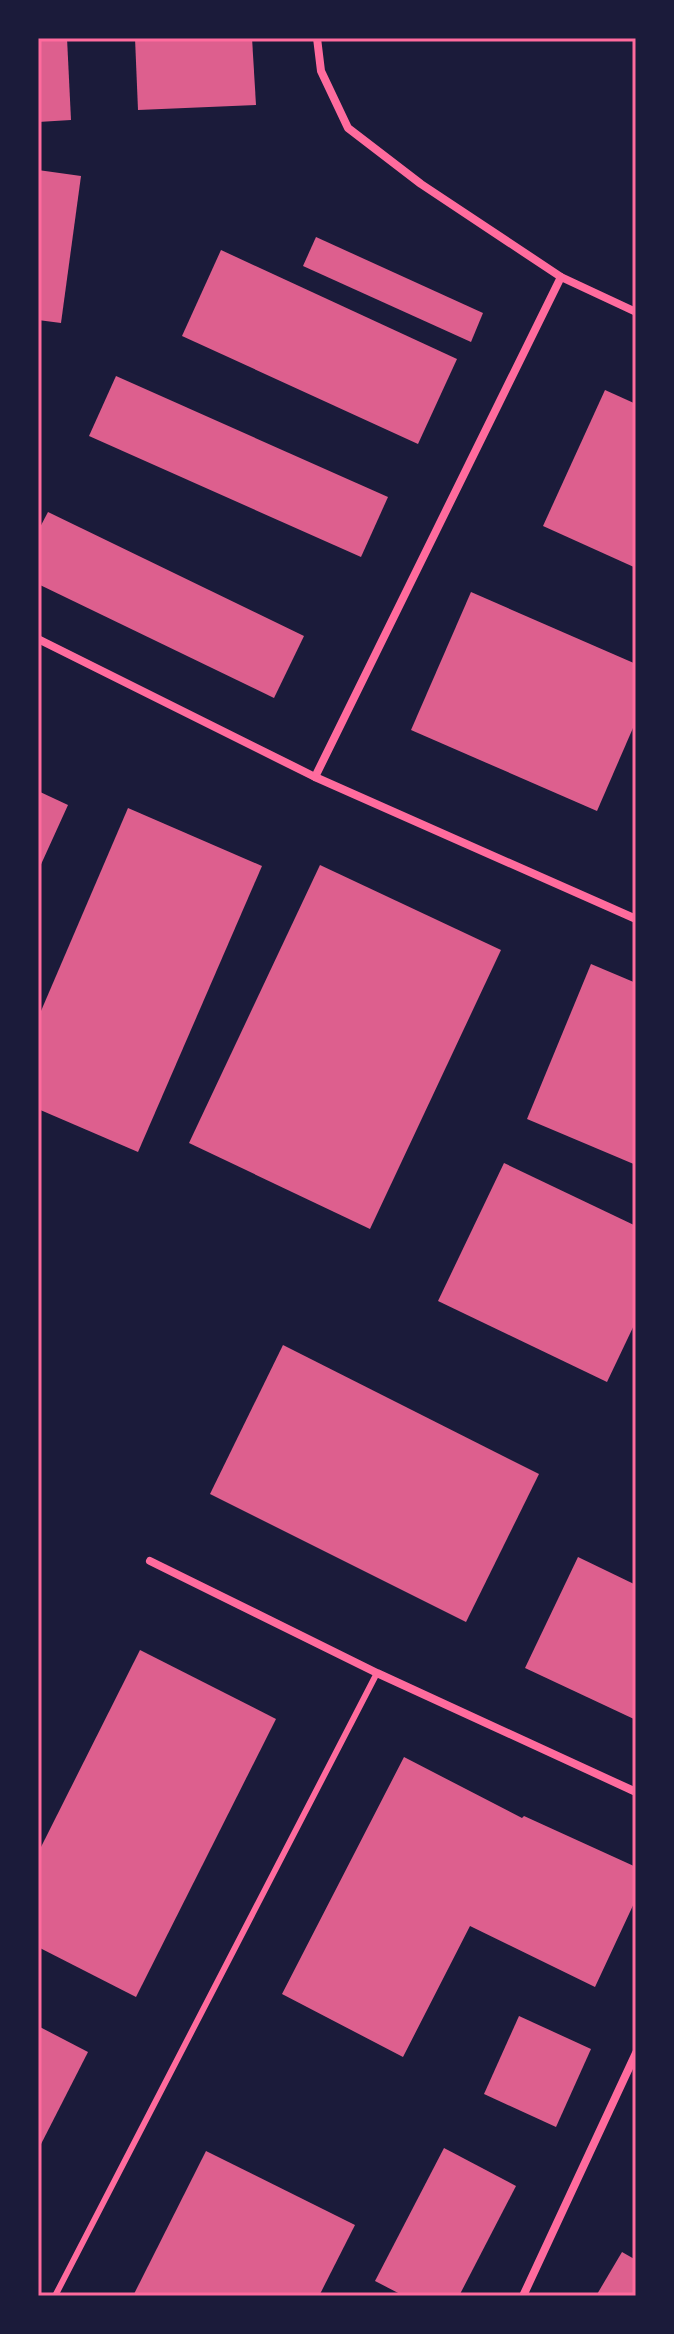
<svg xmlns="http://www.w3.org/2000/svg" width="674" height="2334" viewBox="0 0 674 2334" font-family="'Alegreya Sans',sans-serif">
<style>
.building{fill:#dd5f8e}
.lines{fill:none;stroke-linecap:round;stroke-linejoin:round}
.service{stroke:#ff6b9d;stroke-width:6}
.minor{stroke:#ff6b9d;stroke-width:8}
.neatline{fill:none;stroke:#ff6b9d;stroke-width:3}
</style>
<rect width="100%" height="100%" fill="#1b1b3a"/>
<!-- building -->
<g class="building">
<polygon points="38,38 67,38 71,120 38,122"/>
<polygon points="135,38 252,38 256,105 138,110"/>
<polygon points="38,170 81,176 61,323 38,320"/>
<polygon points="316,237 483,313 471,342 303,266"/>
<polygon points="221,250 457,359 418,444 182,336"/>
<polygon points="116,376 388,497 361,557 89,436"/>
<polygon points="605,390 636,404 636,568 543,526"/>
<polygon points="48,512 304,636 274,698 38,584 38,531"/>
<polygon points="471,592 636,664 636,721 597,811 411,730"/>
<polygon points="38,791 68,805 38,871"/>
<polygon points="128,808 262,866 138,1152 38,1109 38,1018"/>
<polygon points="320,865 501,950 370,1229 189,1143"/>
<polygon points="591,964 636,983 636,1165 527,1119"/>
<polygon points="504,1163 636,1226 636,1321 607,1382 438,1301"/>
<polygon points="283,1345 539,1474 466,1622 210,1494"/>
<polygon points="578,1557 636,1585 636,1720 525,1668"/>
<polygon points="140,1650 276,1719 136,1997 38,1947 38,1853"/>
<polygon points="404,1757 522,1818 524,1816 636,1867 636,1899 595,1987 470,1926 403,2057 282,1994"/>
<polygon points="519,2016 591,2049 556,2127 484,2094"/>
<polygon points="38,2026 88,2052 38,2150"/>
<polygon points="444,2148 516,2186 459,2296 404,2296 375,2281"/>
<polygon points="206,2151 355,2225 319,2296 133,2296"/>
<polygon points="622,2252 636,2260 636,2296 596,2296"/>
</g>
<g class="lines">
<!-- service -->
<polyline class="service" points="55,2296 377,1673"/>
<!-- minor -->
<g class="minor">
<polyline points="317,38 321,71 348,128 421,184 561,277 636,312"/>
<polyline points="38,639 315,777 636,919"/>
<polyline points="315,777 561,277"/>
<polyline points="150,1561 377,1673 636,1792"/>
<polyline points="523,2296 636,2053"/>
</g>
</g>
<!-- border -->
<rect width="674" height="2334" fill="none" stroke="#1b1b3a" stroke-width="80"/>
<rect x="40" y="40" width="594" height="2254" class="neatline"/>
</svg>
